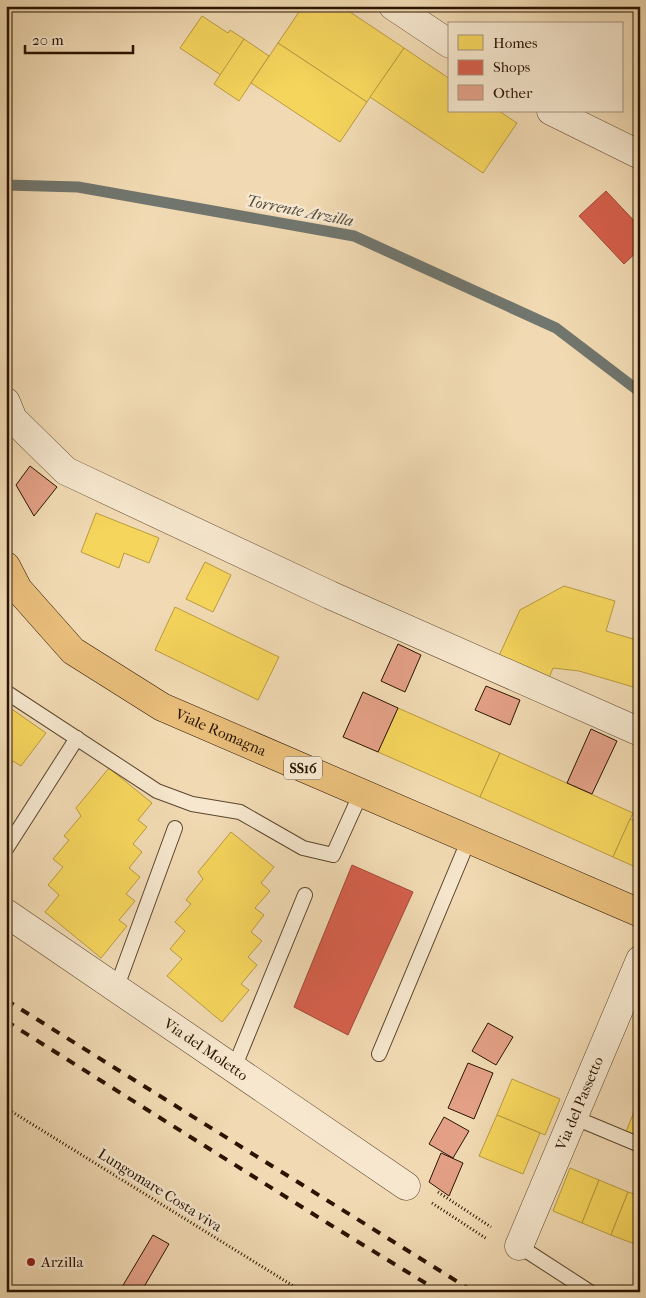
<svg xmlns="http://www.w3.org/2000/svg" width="646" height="1298" viewBox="0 0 646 1298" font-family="'IM FELL French Canon',serif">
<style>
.homes{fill:#f6d55c;stroke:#b99b40}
.shops{fill:#d6604d;stroke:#a24936}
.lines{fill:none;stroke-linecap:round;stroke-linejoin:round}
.stream{stroke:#71766e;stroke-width:11}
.building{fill:#e3a086;stroke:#2a1400}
.service-casing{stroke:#5c462d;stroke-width:16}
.minor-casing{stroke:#5c462d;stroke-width:29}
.primary-casing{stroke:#2a1400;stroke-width:29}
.path{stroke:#2a1400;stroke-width:3;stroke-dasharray:1 2.5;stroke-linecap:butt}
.service{stroke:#f6e7ce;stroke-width:14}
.minor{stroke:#f6e7ce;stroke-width:28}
.primary{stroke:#e8bd7a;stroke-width:28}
.rail{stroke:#2a1400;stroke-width:4;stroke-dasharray:9 9;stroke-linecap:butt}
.poi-dot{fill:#8f2418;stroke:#f6e7ce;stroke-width:2}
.labels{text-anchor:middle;stroke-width:5;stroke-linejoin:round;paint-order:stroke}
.shield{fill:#f6e7ce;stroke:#67533e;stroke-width:1}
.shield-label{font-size:14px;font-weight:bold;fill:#2a1400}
.street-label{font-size:15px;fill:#2a1400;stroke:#f6e7ce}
.poi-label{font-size:15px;fill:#2a1400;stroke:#f6e7ce;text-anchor:start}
.water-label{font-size:16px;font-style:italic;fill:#534d40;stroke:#f6e7ce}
</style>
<rect width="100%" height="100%" fill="#f1dab3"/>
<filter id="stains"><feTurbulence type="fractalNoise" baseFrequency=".004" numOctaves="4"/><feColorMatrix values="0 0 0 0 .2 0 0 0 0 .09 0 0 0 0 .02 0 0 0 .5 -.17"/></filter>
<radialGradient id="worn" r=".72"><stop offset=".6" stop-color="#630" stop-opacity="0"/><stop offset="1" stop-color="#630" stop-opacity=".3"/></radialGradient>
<!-- homes -->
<g class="homes">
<polygon points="303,6 341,6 404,48 367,102 278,43"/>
<polygon points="202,16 228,33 230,30 244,39 221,75 180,48"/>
<polygon points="244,39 269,56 239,101 214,84"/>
<polygon points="278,43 367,102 340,142 251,83"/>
<polygon points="404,48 450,79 450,111 499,111 517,123 483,173 370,97"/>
<polygon points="96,513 159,538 149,563 124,553 119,568 81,552"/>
<polygon points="205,562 231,575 213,612 186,599"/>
<polygon points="564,586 615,601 606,631 640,641 640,689 579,671 553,668 547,683 497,660 520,610"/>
<polygon points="175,607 279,657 258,700 155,650"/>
<polygon points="6,705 46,733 21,766 13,761 6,770"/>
<polygon points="398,708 500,753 480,797 378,752"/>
<polygon points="500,753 633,813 613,857 480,797"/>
<polygon points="109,768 152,803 138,820 147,827 133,844 142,852 129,868 140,877 126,894 135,901 119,920 127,926 101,958 45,912 59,895 48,885 63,867 53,859 69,840 64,836 81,816 76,808"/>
<polygon points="630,819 640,823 640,869 613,857"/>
<polygon points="231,832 274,867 261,883 270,891 255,908 264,915 251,932 262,941 248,957 257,965 241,984 249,990 222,1022 167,976 182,959 170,949 185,931 175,922 191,904 186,900 203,879 198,872"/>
<polygon points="512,1079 560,1099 545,1135 497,1115"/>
<polygon points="640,1097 640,1139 625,1134"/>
<polygon points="497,1115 540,1133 523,1174 479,1156"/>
<polygon points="570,1168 599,1180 582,1223 553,1211"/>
<polygon points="599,1180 628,1192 611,1235 582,1223"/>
<polygon points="628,1192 640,1196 640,1246 611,1235"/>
</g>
<!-- shops -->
<g class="shops">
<polygon points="606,191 640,227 640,249 624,264 579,216"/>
<polygon points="352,865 413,892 348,1035 294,1007"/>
</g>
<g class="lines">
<!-- stream -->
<polyline class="stream" points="6,185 78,187 354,236 556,328 640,392"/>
</g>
<!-- building -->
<g class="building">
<polygon points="30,466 57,487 34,516 16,485"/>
<polygon points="398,644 421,655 405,692 381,681"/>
<polygon points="486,686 520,700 510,725 475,710"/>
<polygon points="363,692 398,708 378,752 343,737"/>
<polygon points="591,729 617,741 592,794 567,783"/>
<polygon points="488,1023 513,1037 496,1065 472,1051"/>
<polygon points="468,1063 493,1073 474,1119 448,1108"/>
<polygon points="444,1117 469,1131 453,1158 429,1144"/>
<polygon points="441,1153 463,1163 449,1196 429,1182"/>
<polygon points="153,1235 169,1244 141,1292 119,1292"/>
</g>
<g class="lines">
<defs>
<g id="service">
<polyline points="6,692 157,791 192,804 240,812 303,848 333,855 361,793"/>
<polyline points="6,849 77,738"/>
<polyline points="116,989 175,828"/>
<polyline points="379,1054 469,839"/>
<polyline points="234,1068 305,895"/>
<polyline points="573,1117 640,1145"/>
<polyline points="519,1246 590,1292"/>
</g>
<g id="minor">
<polyline points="393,6 450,44"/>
<polyline points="551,111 640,155"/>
<polyline points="6,402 13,419 66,471 330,595 640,732"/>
<path id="s1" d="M6,913L406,1186"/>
<path id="s2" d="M519,1246L640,960"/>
</g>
<g id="primary">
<path id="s3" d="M6,566L18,589L73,651L162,707L640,913"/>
</g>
</defs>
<!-- service casing -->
<use href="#service" class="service-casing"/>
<!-- minor casing -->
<use href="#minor" class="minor-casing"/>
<!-- primary casing -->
<use href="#primary" class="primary-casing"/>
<!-- path -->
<g class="path">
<polyline points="6,1108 303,1292"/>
<polyline points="438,1192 491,1227"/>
<polyline points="432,1203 487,1239"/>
</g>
<!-- service -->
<use href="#service" class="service"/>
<!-- minor -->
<use href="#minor" class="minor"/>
<!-- primary -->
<use href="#primary" class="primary"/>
<!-- rail -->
<g class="rail">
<polyline points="6,1000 474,1292"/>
<polyline points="6,1021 329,1224 440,1292"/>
</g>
</g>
<!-- markers -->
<circle class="poi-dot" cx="31" cy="1262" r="5"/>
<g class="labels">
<!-- shield labels -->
<rect class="shield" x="284" y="756.5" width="38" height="23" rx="4"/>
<g class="shield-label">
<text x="303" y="773">SS16</text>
</g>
<!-- street labels -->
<g class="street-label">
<text dy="5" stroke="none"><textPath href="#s3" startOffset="278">Viale Romagna</textPath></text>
<text dy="5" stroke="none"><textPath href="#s1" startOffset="242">Via del Moletto</textPath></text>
<text dy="5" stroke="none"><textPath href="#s2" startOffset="155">Via del Passetto</textPath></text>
<text transform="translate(160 1190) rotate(32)" y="5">Lungomare Costa viva</text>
</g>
<!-- poi labels -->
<g class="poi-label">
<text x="41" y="1267">Arzilla</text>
</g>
<!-- water labels -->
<g class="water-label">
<text transform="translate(300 210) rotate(11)" y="6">Torrente Arzilla</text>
</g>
</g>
<!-- margin -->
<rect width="646" height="1298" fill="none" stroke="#f1dab3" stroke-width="25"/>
<rect x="8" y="8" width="631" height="1283" fill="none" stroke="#2a1400" stroke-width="2.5"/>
<rect x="12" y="12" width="621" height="1273" fill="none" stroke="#2a1400"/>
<!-- legend -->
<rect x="448" y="22" width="175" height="90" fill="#f6e7ce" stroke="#a4937c"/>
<rect x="458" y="35" width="25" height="15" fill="#f6d55c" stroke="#a4937c"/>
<text x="493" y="48" font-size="15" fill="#2a1400">Homes</text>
<rect x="458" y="60" width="25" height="15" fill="#d6604d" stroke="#a4937c"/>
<text x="493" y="72" font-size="15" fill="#2a1400">Shops</text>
<rect x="458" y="85" width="25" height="15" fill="#e3a086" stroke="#a4937c"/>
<text x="493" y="98" font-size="15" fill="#2a1400">Other</text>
<!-- scale -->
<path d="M25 45v8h108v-8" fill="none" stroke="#2a1400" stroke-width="2.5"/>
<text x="32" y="45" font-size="15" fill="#2a1400" stroke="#f6e7ce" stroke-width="4" paint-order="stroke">20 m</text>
<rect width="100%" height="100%" filter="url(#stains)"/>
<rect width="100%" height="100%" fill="url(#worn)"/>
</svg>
